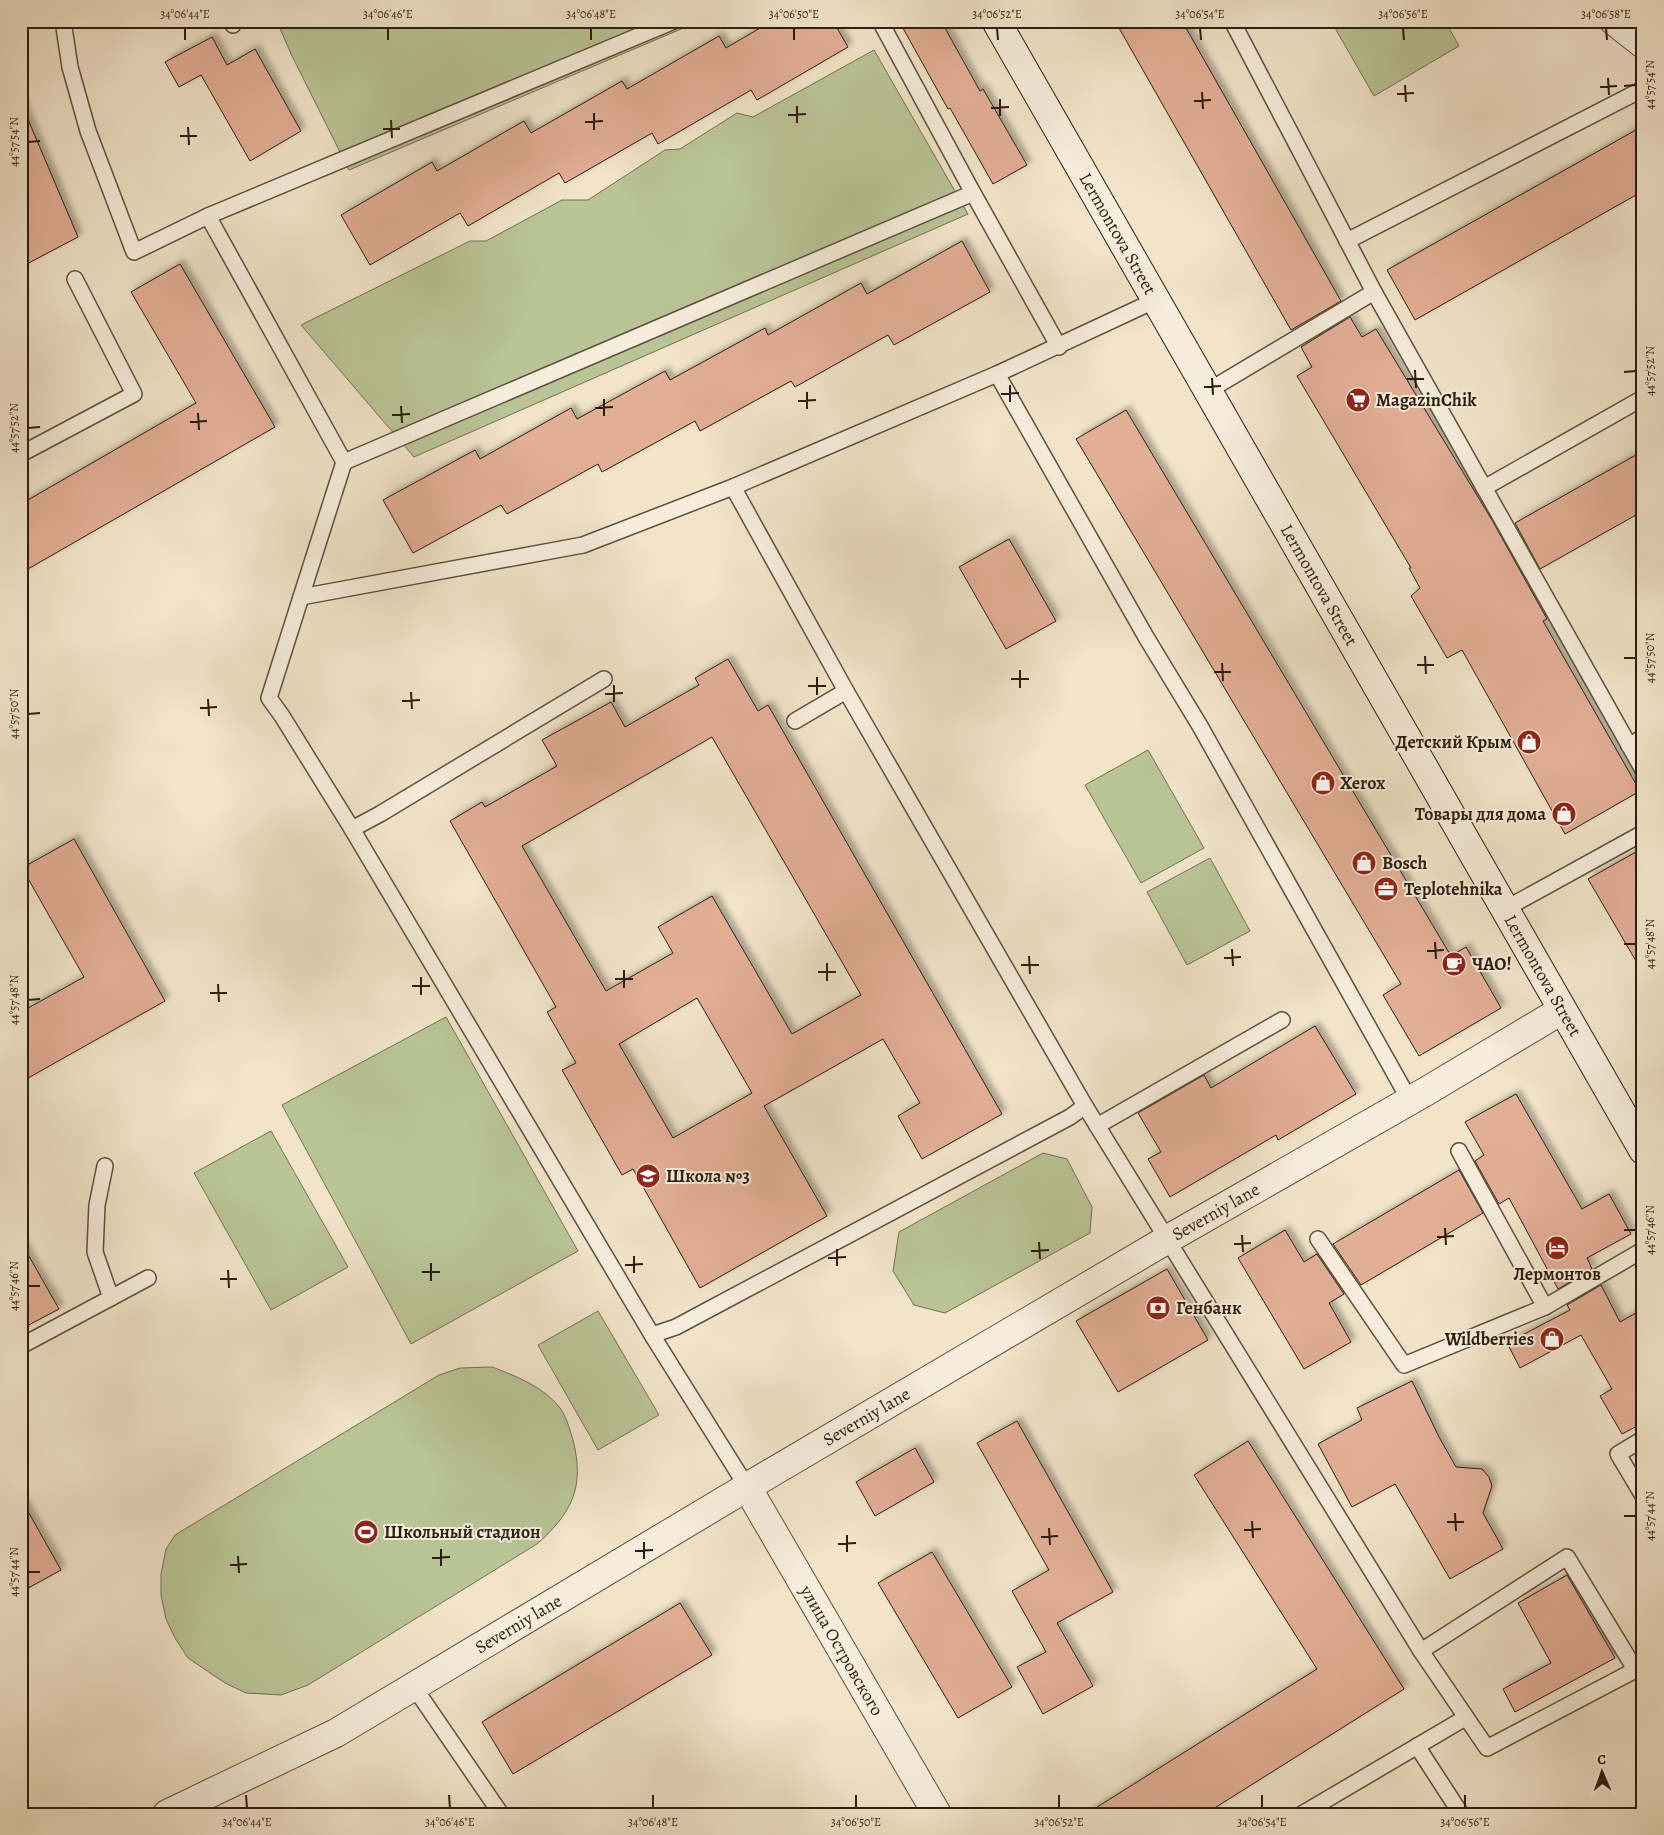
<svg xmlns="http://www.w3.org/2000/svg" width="1664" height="1835" viewBox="0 0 1664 1835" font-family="Alegreya,serif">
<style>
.green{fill:#b9c497;stroke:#737052}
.building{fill:#e1ae96;stroke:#2d1d0e;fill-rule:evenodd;filter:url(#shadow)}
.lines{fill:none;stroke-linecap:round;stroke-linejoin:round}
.service-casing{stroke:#5e4f3d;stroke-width:18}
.minor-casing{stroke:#5e4f3d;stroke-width:30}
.secondary-casing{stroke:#2d1d0e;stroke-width:30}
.service{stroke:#f6eddc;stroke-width:15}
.minor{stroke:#f6eddc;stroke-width:28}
.secondary{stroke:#f6eddc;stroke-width:28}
.ticks{fill:none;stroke:#2d1d0e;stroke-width:2}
.labels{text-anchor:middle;stroke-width:4;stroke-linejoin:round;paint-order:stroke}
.street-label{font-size:18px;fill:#2d1d0e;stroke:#f6eddc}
.poi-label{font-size:18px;font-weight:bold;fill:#2d1d0e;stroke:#f6eddc;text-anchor:start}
.neatline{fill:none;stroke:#2d1d0e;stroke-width:2}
.ticks-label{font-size:12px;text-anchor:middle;fill:#2d1d0e}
</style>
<defs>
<filter id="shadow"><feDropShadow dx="4.5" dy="-4.5" stdDeviation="2.5" flood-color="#0004"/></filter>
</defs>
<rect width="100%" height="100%" fill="#f1e4c9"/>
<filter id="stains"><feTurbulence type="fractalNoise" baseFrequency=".004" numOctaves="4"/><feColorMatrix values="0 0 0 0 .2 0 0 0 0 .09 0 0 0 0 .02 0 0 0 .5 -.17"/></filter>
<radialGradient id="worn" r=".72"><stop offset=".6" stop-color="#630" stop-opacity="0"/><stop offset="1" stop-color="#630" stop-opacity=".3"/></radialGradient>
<!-- green -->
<g class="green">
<polygon points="285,21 700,21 349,170 292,56 278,24"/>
<polygon points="1331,21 1445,21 1459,46 1374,96"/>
<polygon points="874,50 968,214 414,457 301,325 470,241 486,241 562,200 588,200 665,150 680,149 737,113 753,117"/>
<polygon points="1148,750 1204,848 1141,883 1085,785"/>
<polygon points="1210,858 1250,931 1187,965 1147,892"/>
<polygon points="446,1017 578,1251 411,1344 282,1105"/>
<polygon points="271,1131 348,1267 271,1310 194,1173"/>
<polygon points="1043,1153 1067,1159 1092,1207 1090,1233 945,1313 914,1305 893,1271 899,1232"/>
<polygon points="598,1311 659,1415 598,1450 538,1345"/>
<path d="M492,1367C516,1376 544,1387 560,1408C566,1416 570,1430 573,1440C585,1487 572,1513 537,1544L308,1685L281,1695L246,1693L225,1683L188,1658L175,1638L166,1619L161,1595V1574L166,1549L175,1535L439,1375L460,1368Z"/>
</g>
<!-- building -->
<g class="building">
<polygon points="772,21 833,21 848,47 757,100 751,90 658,144 652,133 565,183 559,173 468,226 460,213 370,265 341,215 432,162 437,171 524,121 531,133 622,81 627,89 719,36 726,48"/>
<polygon points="899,21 941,21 980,91 983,89 1027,165 993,184 950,108 948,109"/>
<polygon points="1115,21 1182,21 1341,301 1291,330"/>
<polygon points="212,37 227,65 255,49 301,131 250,161 201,75 179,87 165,62"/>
<polygon points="21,103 78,237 21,267"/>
<polygon points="1643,126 1643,191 1415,320 1387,270"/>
<polygon points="962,241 990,292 894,345 888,335 795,387 791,381 700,431 695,421 602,472 598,464 507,514 501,505 413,553 383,500 475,450 480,459 571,408 577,419 665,371 670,380 765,328 768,335 861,283 867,294"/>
<polygon points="180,264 275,427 21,573 21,504 196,403 131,292"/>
<polygon points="1350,317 1362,337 1376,329 1492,520 1547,619 1543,621 1640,791 1565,834 1462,650 1447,658 1411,596 1420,588 1409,568 1411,568 1297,376 1312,367 1301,347"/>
<polygon points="1126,410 1451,956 1466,947 1501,1008 1419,1056 1383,995 1401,984 1076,439"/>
<polygon points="1643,451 1643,511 1540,569 1515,523"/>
<polygon points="1009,539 1056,621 1006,649 959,567"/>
<path d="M728,659L758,711L768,705L1002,1114L922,1159L898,1116L920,1103L883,1039L764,1106L827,1216L700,1288L633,1169L622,1175L562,1070L576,1063L547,1012L556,1007L450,821L482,802L485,807L557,766L542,740L611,702L625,727L699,685L695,678ZM712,737L861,995L792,1034L712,896L658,927L673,953L606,991L522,846ZM697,998L752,1093L673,1138L619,1044Z"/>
<polygon points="74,839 165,1001 21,1082 21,1012 84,977 22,868"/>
<polygon points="1643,848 1643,973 1588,879"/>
<polygon points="1315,1026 1356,1094 1278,1140 1276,1135 1170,1197 1148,1159 1161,1152 1138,1113 1204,1075 1211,1088"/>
<polygon points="1516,1094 1582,1209 1609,1194 1631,1234 1587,1258 1592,1269 1558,1289 1509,1198 1499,1204 1475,1161 1484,1155 1465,1122"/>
<polygon points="1459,1170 1483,1213 1361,1285 1333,1244"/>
<polygon points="1285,1230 1304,1262 1317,1254 1344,1294 1329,1303 1351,1342 1304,1369 1238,1258"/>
<polygon points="21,1242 59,1309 21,1329"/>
<polygon points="1167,1269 1208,1340 1118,1392 1076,1321"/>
<polygon points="1601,1285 1620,1322 1643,1309 1643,1423 1622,1434 1600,1396 1612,1389 1581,1335 1520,1368 1507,1343 1570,1310 1567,1305"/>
<polygon points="1412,1381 1439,1437 1456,1467 1482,1469 1489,1477 1492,1486 1483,1513 1503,1549 1450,1579 1395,1484 1352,1507 1318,1444 1362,1420 1357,1408"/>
<polygon points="1017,1421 1113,1592 1057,1623 1093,1686 1043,1714 1017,1667 1046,1652 1012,1591 1049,1570 977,1443"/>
<polygon points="1248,1441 1404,1689 1205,1814 1086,1814 1317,1669 1194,1475"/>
<polygon points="915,1448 934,1482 875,1516 856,1482"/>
<polygon points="21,1499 61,1570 21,1592"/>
<polygon points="932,1552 1012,1687 958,1718 878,1583"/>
<polygon points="1567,1575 1615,1658 1515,1712 1503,1689 1551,1663 1518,1603"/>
<polygon points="680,1603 712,1655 513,1774 482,1722"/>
</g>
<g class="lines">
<defs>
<g id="service">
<polyline points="63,21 70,67 88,131 134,252 208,216"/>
<polyline points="231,21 233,25"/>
<polyline points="880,21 973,193"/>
<polyline points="1232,21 1374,292 1643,770"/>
<polyline points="1347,241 1643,89"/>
<polyline points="1059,347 973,193 344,462 301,597 583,545 733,487 997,374 1156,300"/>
<polyline points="997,374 1146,637 1200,726 1410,1101"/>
<polyline points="1208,391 1374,292"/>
<polyline points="21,454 134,394 75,279"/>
<polyline points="344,462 208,216 674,21"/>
<polyline points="733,487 846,691 1085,1106 1421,1651 1487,1748 1643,1666"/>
<polyline points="1484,488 1643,398"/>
<polyline points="301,597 269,698 282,716 352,829 652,1335 747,1487"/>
<polyline points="795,721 846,691"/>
<polyline points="1629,746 1643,737"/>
<polyline points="352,829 380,814 604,679"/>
<polyline points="1505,909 1643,833"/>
<polyline points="1097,1126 1282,1020"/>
<polyline points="1459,1151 1545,1307"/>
<polyline points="105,1166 97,1205 95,1252 111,1298"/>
<polyline points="1318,1239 1404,1365 1545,1307 1643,1250"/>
<polyline points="652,1335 676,1327 1070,1117 1085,1106"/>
<polyline points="21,1346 148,1278"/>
<polyline points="1643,1439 1618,1454 1643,1496"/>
<polyline points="1421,1651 1567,1557 1635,1669"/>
<polyline points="414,1687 501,1814"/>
<polyline points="1417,1746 1461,1814"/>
<polyline points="1302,1814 1465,1718"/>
</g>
<g id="minor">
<polyline points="1614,21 1643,44"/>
<path id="s1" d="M747,1487L937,1814"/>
<path id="s2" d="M167,1814L336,1733L747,1487L1168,1239L1425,1092L1562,1010"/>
</g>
<g id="secondary">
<path id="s3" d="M996,21L1643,1150"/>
</g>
</defs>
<!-- service casing -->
<use href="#service" class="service-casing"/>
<!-- minor casing -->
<use href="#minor" class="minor-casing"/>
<!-- secondary casing -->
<use href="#secondary" class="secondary-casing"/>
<!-- service -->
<use href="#service" class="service"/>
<!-- minor -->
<use href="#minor" class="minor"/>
<!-- secondary -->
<use href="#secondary" class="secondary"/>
</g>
<!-- ticks -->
<path class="ticks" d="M185,28V40M388,28V40M591,28V40M794,28V40M997,28L998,40M1200,28L1201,40M1403,28L1404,40M1606,28L1607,40M1608,78L1609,95M1405,85L1406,102M1624,86L1636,85M1600,87L1617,86M1202,92L1203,109M1397,94L1414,93M1000,99V116M1194,101L1211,100M797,106V123M991,108L1009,107M594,113V130M788,115L806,114M391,120L392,138M585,122L603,121M188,127L189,145M383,129H400M180,136H197M28,142L40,141M1415,370L1416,388M1624,372L1636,371M1212,378L1213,395M1407,379H1424M1010,385V402M1204,387L1221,386M807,392V409M1001,394L1019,393M604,399V416M798,401L816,400M401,406L402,423M595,408L613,407M198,413L199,430M392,415L410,414M190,422L207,421M28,428L40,427M1425,656L1426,674M1624,658H1636M1222,663L1223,681M1417,665H1434M1020,670V688M1214,672H1231M817,677V695M1011,679H1029M614,685V702M808,686H826M411,692L412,709M605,694L623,693M208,699L209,716M402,701L420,700M200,708L217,707M28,714L40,713M1435,942L1436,959M1624,944H1636M1232,949L1233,966M1427,951L1444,950M1029,956L1030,974M1224,958L1241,957M827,963V981M1021,965H1039M624,970V988M818,972H836M421,977V995M615,979H633M218,984L219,1002M412,986H430M210,993H227M28,1000L40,999M1445,1228L1446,1245M1624,1230H1636M1242,1235L1243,1252M1437,1237L1454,1236M1039,1242L1040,1259M1234,1244L1251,1243M837,1249V1266M1031,1251L1049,1250M634,1256V1273M828,1258L846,1257M431,1263V1281M625,1265L643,1264M228,1270L229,1288M422,1272H440M220,1279H237M28,1286H40M1455,1513L1456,1531M1624,1516H1636M1252,1521L1253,1538M1447,1522H1464M1049,1528L1050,1545M1244,1530L1261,1529M847,1535V1552M1041,1537L1058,1536M644,1542V1559M838,1544L856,1543M441,1549V1566M635,1551L653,1550M238,1556L239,1573M432,1558L450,1557M230,1565L247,1564M28,1572H40M246,1795L247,1808M449,1795L450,1808M653,1795V1808M856,1795V1808M1059,1795V1808M1262,1795V1808M1465,1795V1808"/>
<!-- icons -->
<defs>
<symbol id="supermarket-disc" viewBox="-11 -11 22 22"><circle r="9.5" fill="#8f2418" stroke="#f6eddc"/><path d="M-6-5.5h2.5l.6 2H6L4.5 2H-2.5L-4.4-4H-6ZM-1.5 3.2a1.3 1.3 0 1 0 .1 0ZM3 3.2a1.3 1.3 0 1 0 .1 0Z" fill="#fff"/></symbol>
<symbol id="shop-disc" viewBox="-11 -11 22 22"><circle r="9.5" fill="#8f2418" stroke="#f6eddc"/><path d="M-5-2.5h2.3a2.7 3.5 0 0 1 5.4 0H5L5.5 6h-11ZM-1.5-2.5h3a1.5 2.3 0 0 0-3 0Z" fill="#fff"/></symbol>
<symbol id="office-disc" viewBox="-11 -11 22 22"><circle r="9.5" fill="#8f2418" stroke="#f6eddc"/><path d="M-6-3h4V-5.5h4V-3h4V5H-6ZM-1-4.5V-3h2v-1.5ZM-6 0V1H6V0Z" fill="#fff"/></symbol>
<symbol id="cafe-disc" viewBox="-11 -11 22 22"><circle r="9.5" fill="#8f2418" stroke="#f6eddc"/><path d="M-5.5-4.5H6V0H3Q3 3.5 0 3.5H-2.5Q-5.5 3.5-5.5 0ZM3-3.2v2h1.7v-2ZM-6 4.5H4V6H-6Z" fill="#fff"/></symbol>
<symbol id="school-disc" viewBox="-11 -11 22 22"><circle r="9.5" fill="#8f2418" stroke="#f6eddc"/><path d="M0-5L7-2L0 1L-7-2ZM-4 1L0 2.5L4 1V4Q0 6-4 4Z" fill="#fff"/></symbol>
<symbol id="hotel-disc" viewBox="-11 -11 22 22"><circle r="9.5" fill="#8f2418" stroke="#f6eddc"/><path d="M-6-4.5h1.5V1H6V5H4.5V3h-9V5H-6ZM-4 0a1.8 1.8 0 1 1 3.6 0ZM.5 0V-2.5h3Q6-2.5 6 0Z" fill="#fff"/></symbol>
<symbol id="bank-disc" viewBox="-11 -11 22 22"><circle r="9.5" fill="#8f2418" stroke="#f6eddc"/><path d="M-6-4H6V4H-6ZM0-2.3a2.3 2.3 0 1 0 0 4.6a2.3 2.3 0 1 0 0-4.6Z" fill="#fff"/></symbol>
<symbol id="stadium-disc" viewBox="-11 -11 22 22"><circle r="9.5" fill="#8f2418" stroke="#f6eddc"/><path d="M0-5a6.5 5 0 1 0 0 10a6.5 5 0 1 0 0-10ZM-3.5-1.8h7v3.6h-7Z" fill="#fff"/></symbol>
</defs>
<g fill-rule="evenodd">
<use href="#supermarket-disc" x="1344" y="386" width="28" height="28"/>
<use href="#shop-disc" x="1515" y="728" width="28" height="28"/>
<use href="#shop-disc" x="1309" y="769" width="28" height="28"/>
<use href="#shop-disc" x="1550" y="800" width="28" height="28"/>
<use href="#shop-disc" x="1350" y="849" width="28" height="28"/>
<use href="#office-disc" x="1372" y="875" width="28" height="28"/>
<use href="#cafe-disc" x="1440" y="950" width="28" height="28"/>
<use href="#school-disc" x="634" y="1162" width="28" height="28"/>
<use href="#hotel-disc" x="1543" y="1234" width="28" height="28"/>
<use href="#bank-disc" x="1144" y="1294" width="28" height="28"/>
<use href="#shop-disc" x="1538" y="1325" width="28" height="28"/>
<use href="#stadium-disc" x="352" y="1518" width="28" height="28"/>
</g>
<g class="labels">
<!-- street labels -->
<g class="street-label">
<text dy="6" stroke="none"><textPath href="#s3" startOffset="245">Lermontova Street</textPath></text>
<text dy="6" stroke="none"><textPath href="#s3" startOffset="650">Lermontova Street</textPath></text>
<text dy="6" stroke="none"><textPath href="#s3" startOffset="1100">Lermontova Street</textPath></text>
<text dy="6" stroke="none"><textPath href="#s2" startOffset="1210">Severniy lane</textPath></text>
<text dy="6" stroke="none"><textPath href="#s2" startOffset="805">Severniy lane</textPath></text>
<text dy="6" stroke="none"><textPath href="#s2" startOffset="400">Severniy lane</textPath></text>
<text dy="6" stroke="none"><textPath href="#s1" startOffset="189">улица Островского</textPath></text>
</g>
<!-- poi labels -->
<g class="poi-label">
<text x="1376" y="406">MagazinChik</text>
<text x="1512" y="748" text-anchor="end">Детский Крым</text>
<text x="1340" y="789">Xerox</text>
<text x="1546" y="820" text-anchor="end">Товары для дома</text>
<text x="1382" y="869">Bosch</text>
<text x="1404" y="895">Teplotehnika</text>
<text x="1472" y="970">ЧАО!</text>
<text x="666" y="1182">Школа №3</text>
<text x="1557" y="1280" text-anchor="middle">Лермонтов</text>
<text x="1176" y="1314">Генбанк</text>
<text x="1534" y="1345" text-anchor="end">Wildberries</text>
<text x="384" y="1538">Школьный стадион</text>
</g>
</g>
<!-- margin -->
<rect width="1664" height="1835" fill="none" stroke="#f1e4c9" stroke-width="55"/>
<!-- north arrow -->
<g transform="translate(1602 1772) rotate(358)" stroke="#f6eddc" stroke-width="4" paint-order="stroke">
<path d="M0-4L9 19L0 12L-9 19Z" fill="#2d1d0e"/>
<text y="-8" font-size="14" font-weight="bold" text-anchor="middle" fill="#2d1d0e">С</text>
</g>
<rect x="28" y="28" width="1608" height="1780" class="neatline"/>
<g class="ticks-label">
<text x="185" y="18">34°06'44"E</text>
<text x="388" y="18">34°06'46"E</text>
<text x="591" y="18">34°06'48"E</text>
<text x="794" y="18">34°06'50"E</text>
<text x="997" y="18">34°06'52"E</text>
<text x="1200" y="18">34°06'54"E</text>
<text x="1403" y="18">34°06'56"E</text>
<text x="1606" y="18">34°06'58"E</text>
<text transform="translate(1650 85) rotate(-90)" y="4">44°57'54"N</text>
<text transform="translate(14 142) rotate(-90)" y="4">44°57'54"N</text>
<text transform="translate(1650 371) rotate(-90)" y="4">44°57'52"N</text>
<text transform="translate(14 428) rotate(-90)" y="4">44°57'52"N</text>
<text transform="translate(1650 658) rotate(-90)" y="4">44°57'50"N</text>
<text transform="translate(14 714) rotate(-90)" y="4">44°57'50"N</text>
<text transform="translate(1650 944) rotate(-90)" y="4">44°57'48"N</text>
<text transform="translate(14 1000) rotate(-90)" y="4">44°57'48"N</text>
<text transform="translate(1650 1230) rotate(-90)" y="4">44°57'46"N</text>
<text transform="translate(14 1286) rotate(-90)" y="4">44°57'46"N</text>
<text transform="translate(1650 1516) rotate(-90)" y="4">44°57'44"N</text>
<text transform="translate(14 1572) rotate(-90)" y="4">44°57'44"N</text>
<text x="247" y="1826">34°06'44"E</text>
<text x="450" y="1826">34°06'46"E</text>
<text x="653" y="1826">34°06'48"E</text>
<text x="856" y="1826">34°06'50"E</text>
<text x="1059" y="1826">34°06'52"E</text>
<text x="1262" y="1826">34°06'54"E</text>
<text x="1465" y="1826">34°06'56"E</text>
</g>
<rect width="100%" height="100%" filter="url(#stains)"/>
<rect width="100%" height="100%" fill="url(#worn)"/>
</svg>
